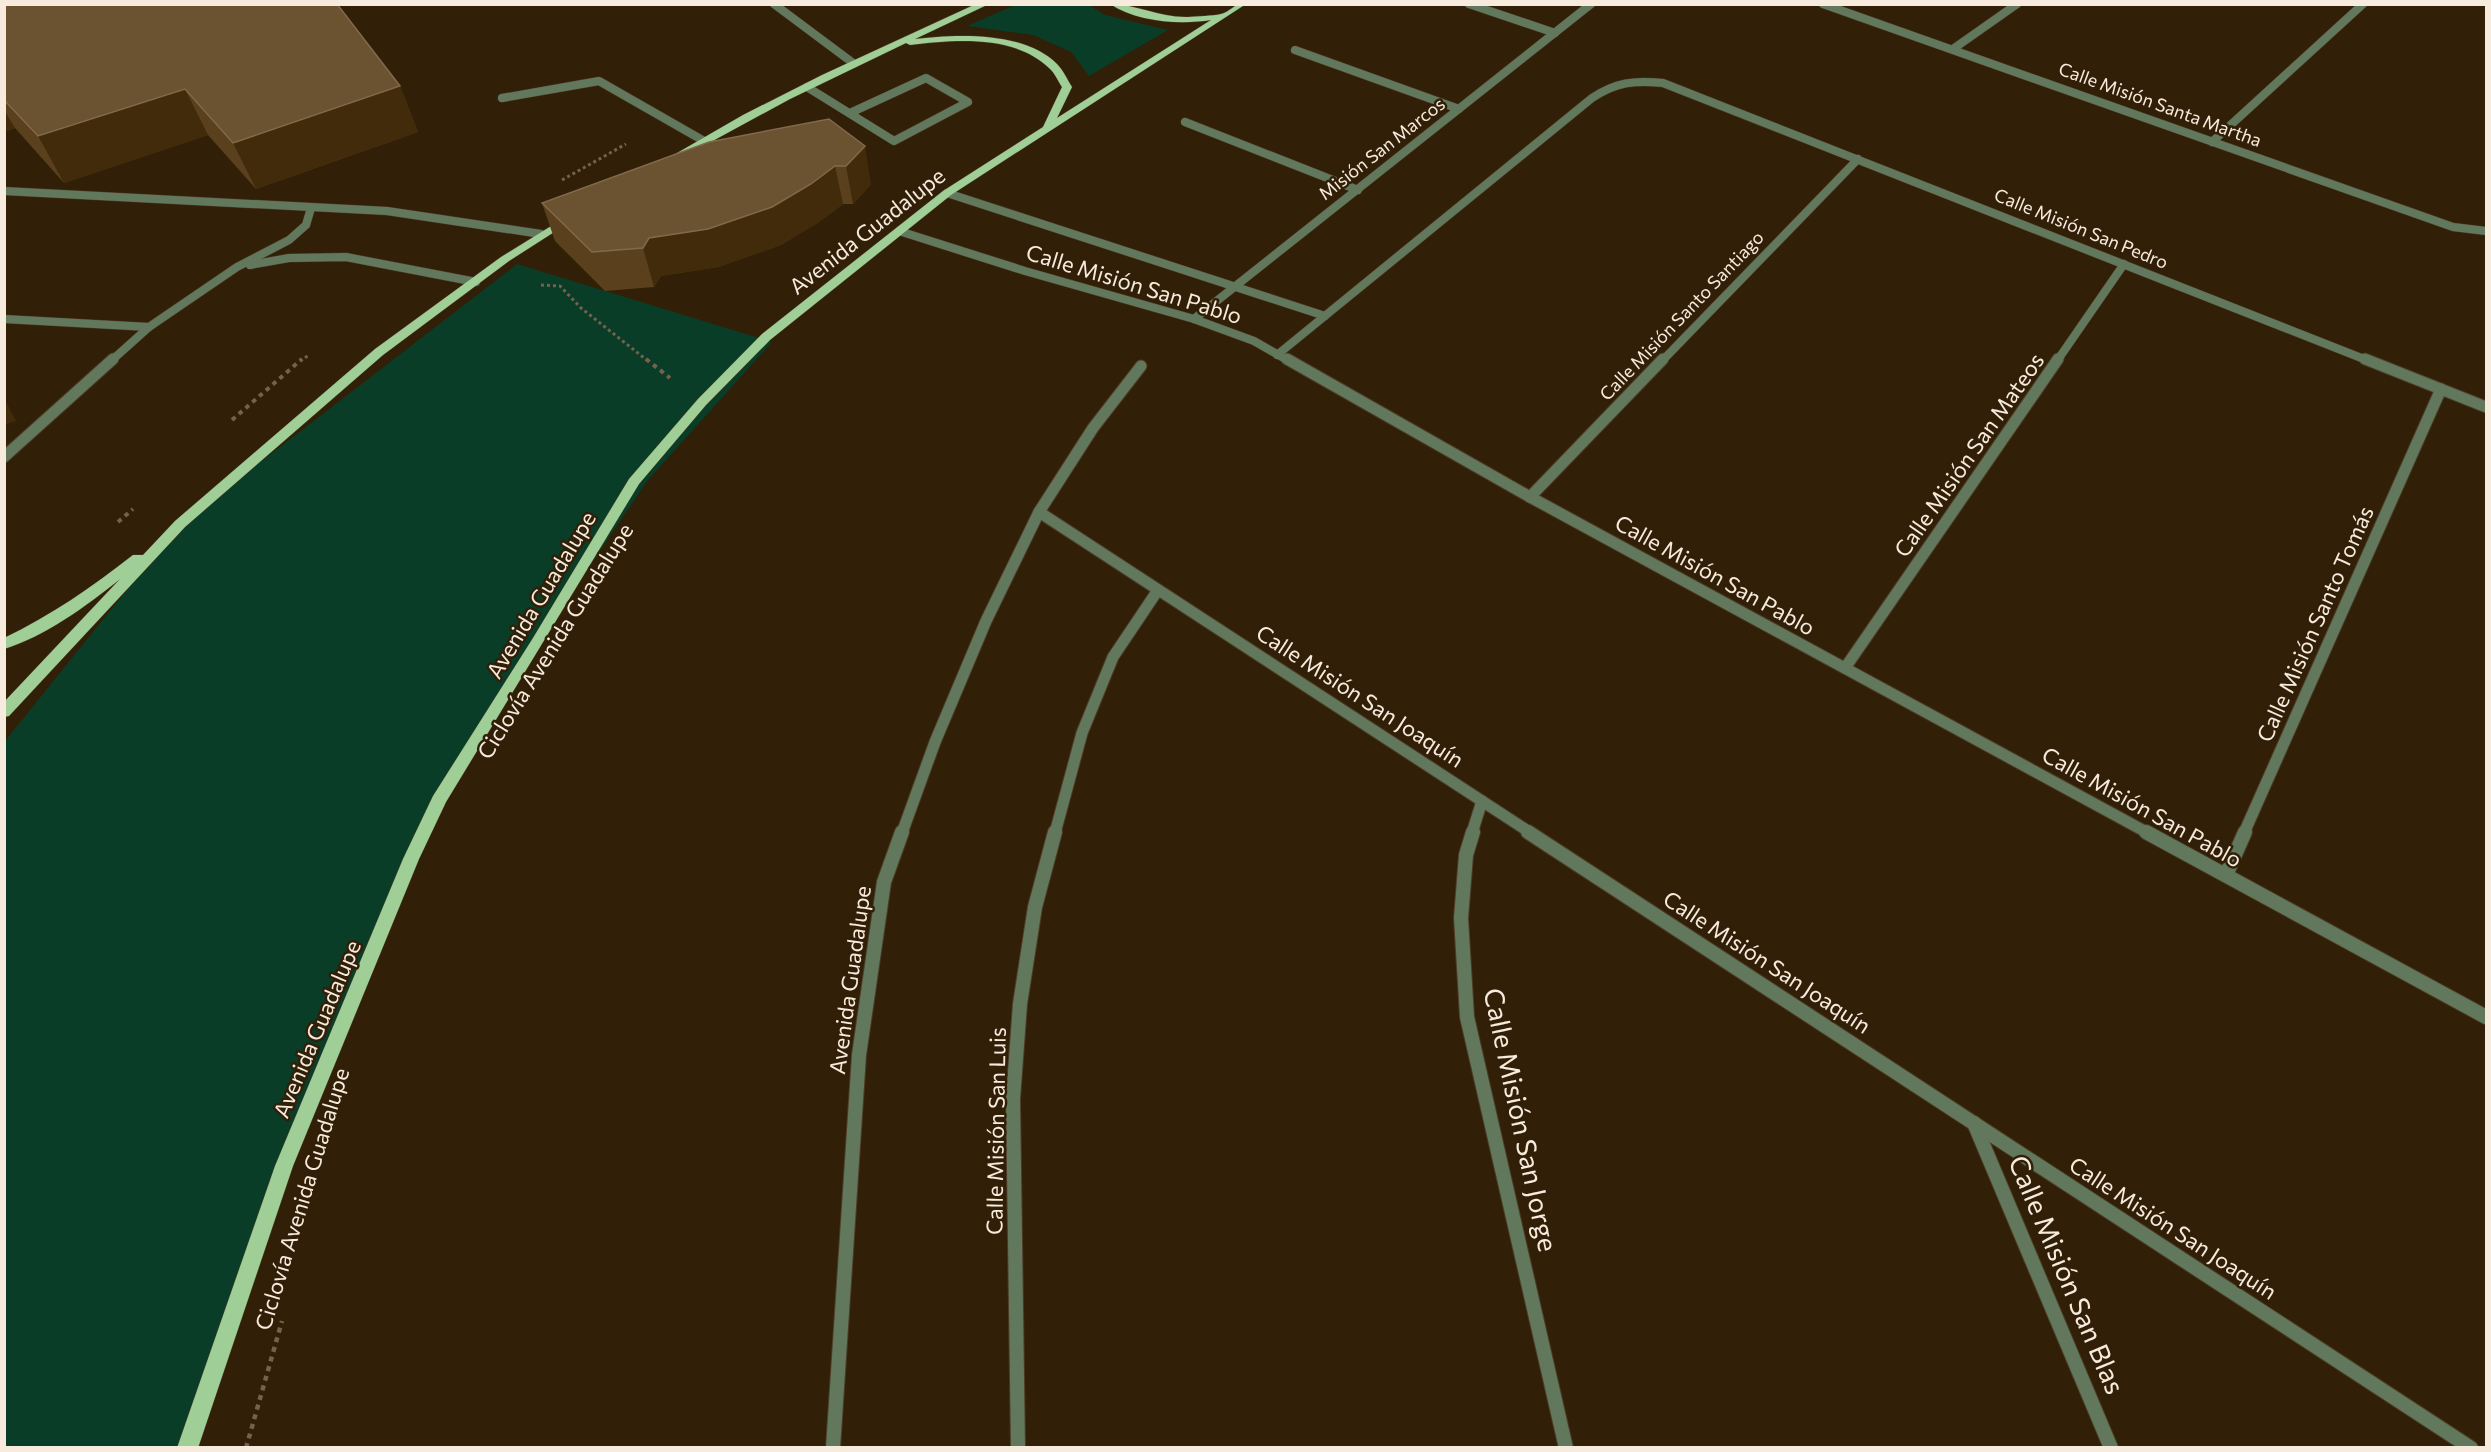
<svg xmlns="http://www.w3.org/2000/svg" width="2491" height="1452" viewBox="0 0 2491 1452" font-family="Commissioner,sans-serif">
<style>
.green{fill:#0a3d27}
.lines{fill:none;stroke-linecap:round;stroke-linejoin:round}
.service-far1-casing{stroke:#4d3c26;stroke-width:9}
.service-casing{stroke:#4d3c26;stroke-width:13}
.minor-far2-casing{stroke:#4d3c26;stroke-width:9}
.minor-far1-casing{stroke:#4d3c26;stroke-width:13}
.minor-casing{stroke:#4d3c26;stroke-width:16}
.primary-casing{stroke:#4d3c26;stroke-width:1}
.path-far2{stroke:#72624e;stroke-width:3;stroke-dasharray:3 3;stroke-linecap:butt}
.path-far1{stroke:#72624e;stroke-width:4;stroke-dasharray:4.5 4.5;stroke-linecap:butt}
.path{stroke:#72624e;stroke-width:4.5;stroke-dasharray:5 5;stroke-linecap:butt}
.service-far1{stroke:#62785d;stroke-width:8}
.service{stroke:#62785d;stroke-width:11}
.minor-far2{stroke:#62785d;stroke-width:8}
.minor-far1{stroke:#62785d;stroke-width:11}
.minor{stroke:#62785d;stroke-width:14}
.primary{fill:#9fce96;fill-rule:evenodd}
.wall{fill:#5a401c}
.shaded-wall{fill:#422b0b}
.building{fill:#6b5230;stroke:#816a4b;stroke-width:1.5}
.labels{text-anchor:middle;stroke-width:5;stroke-linejoin:round;paint-order:stroke}
.far-street-label{font-size:18px;fill:#f7ebdd;stroke:#311f08}
.street-label{font-size:22px;fill:#f7ebdd;stroke:#311f08}
.near-street-label{font-size:27px;fill:#f7ebdd;stroke:#311f08}
</style>
<rect width="100%" height="100%" fill="#311f08"/>
<!-- green -->
<g class="green">
<polygon points="1089,5 1105,15 1168,30 1089,76 1071,52 1033,35 967,26 1015,5"/>
<polygon points="517,264 772,342 648,480 433,797 183,1447 5,1448 5,741 180,524"/>
</g>
<g class="lines">
<defs>
<g id="service-far1">
<polyline points="807,87 894,141 968,102 926,78 850,113"/>
<polyline points="502,98 599,81 704,141"/>
<polyline points="4,191 387,211 541,234"/>
<polyline points="250,265 289,258 346,257 476,282"/>
<polyline points="4,319 149,327"/>
<polyline points="111,361 149,327 237,267 289,240 306,225 311,208"/>
</g>
<polyline id="service" points="4,457 113,359"/>
<g id="minor-far2">
<polyline points="774,4 853,63"/>
<polyline points="1469,4 1555,33"/>
<polyline points="1823,4 2453,227 2486,231"/>
<polyline points="1953,49 2017,4"/>
<polyline points="1295,50 1459,109"/>
<polyline points="1185,122 1358,190"/>
<polyline points="2212,142 2363,4"/>
<polyline points="947,193 1325,316"/>
<polyline points="899,231 1025,271 1194,319 1254,341 1289,361"/>
<polyline points="1194,319 1591,4"/>
<path d="M1277,355L1592,98C1616,82 1635,80 1663,83L2369,361"/>
<polyline points="1662,361 1858,159"/>
<polyline points="2057,361 2124,264"/>
</g>
<g id="minor-far1">
<polyline points="1287,359 1530,497 2148,833"/>
<polyline points="2365,359 2486,407"/>
<polyline points="1530,497 1663,359"/>
<polyline points="1039,512 1531,833"/>
<polyline points="1845,668 2058,359"/>
<polyline points="902,833 935,742 986,621 1039,512 1093,428 1141,366"/>
<polyline points="1055,833 1082,733 1113,657 1158,590"/>
<polyline points="1472,833 1482,801"/>
<polyline points="2244,833 2441,389"/>
</g>
<g id="minor">
<polyline points="1473,832 1466,855 1461,918 1467,1017 1566,1448"/>
<polyline points="1528,832 2471,1448"/>
<polyline points="2146,832 2486,1017"/>
<polyline points="2226,875 2245,832"/>
<polyline points="1974,1123 2111,1448"/>
<polyline points="833,1448 859,1055 884,882 902,832"/>
<polyline points="1018,1448 1013,1099 1020,1004 1035,907 1055,832"/>
</g>
<g id="primary">
<path d="M976,4H989L915,39C957,34 1024,31 1057,64C1063,70 1067,79 1072,87L1057,118L1211,20C1180,25 1137,22 1110,4C1136,4 1161,18 1188,17C1198,16 1212,16 1221,14C1232,11 1232,4 1246,4L951,195L770,340L706,405L639,484L446,802L419,859L293,1166L198,1448H177L275,1166L403,859L433,796L533,638L629,479L698,399L762,334L943,191L1043,127L1062,87C1058,81 1055,73 1049,68C1014,34 954,40 910,45L906,43L790,99L674,162L665,160L743,115L822,75Z"/>
<path d="M569,215L573,216V220L509,261L383,355L185,527L9,716L4,717V702L120,579C88,605 44,637 4,649V638C52,615 92,587 133,555H143L175,521L375,349L501,257Z"/>
</g>
</defs>
<!-- service-far1 casing -->
<use href="#service-far1" class="service-far1-casing"/>
<!-- service casing -->
<use href="#service" class="service-casing"/>
<!-- minor-far2 casing -->
<use href="#minor-far2" class="minor-far2-casing"/>
<!-- minor-far1 casing -->
<use href="#minor-far1" class="minor-far1-casing"/>
<!-- minor casing -->
<use href="#minor" class="minor-casing"/>
<!-- primary casing -->
<use href="#primary" class="primary-casing"/>
<!-- path-far2 -->
<g class="path-far2">
<polyline points="562,180 626,144"/>
<polyline points="541,285 560,286 581,308 648,361"/>
<polyline points="300,361 309,355"/>
</g>
<!-- path-far1 -->
<g class="path-far1">
<polyline points="646,359 670,378"/>
<polyline points="232,420 302,359"/>
<polyline points="118,522 133,509"/>
</g>
<!-- path -->
<polyline class="path" points="246,1448 282,1321"/>
<!-- service-far1 -->
<use href="#service-far1" class="service-far1"/>
<!-- service -->
<use href="#service" class="service"/>
<!-- minor-far2 -->
<use href="#minor-far2" class="minor-far2"/>
<!-- minor-far1 -->
<use href="#minor-far1" class="minor-far1"/>
<!-- minor -->
<use href="#minor" class="minor"/>
<!-- primary -->
<use href="#primary" class="primary"/>
</g>
<!-- wall -->
<g class="wall">
<polygon points="4,4 400,86 418,132 256,189 208,135 64,183 15,128 4,132"/>
<polygon points="829,119 871,184 853,204 843,204 819,222 781,245 718,267 661,276 654,287 605,291 555,241 542,203"/>
</g>
<!-- shaded-wall -->
<g class="shaded-wall">
<polygon points="400,86 418,132 256,189 233,143"/>
<polygon points="185,89 208,135 64,183 38,136"/>
<polygon points="4,110 15,128 4,132"/>
<polygon points="865,146 871,184 853,204 846,166"/>
<polygon points="835,166 843,204 819,222 781,245 718,267 661,276 654,287 643,248 649,238"/>
<polygon points="4,398 16,421 4,425"/>
</g>
<!-- building -->
<g class="building">
<polygon points="4,4 337,4 400,86 233,143 185,89 38,136 4,100"/>
<polygon points="829,119 865,146 846,166 835,166 811,184 772,207 708,229 649,238 643,248 592,252 542,203 709,142"/>
</g>
<g class="labels">
<!-- far-street labels -->
<g class="far-street-label">
<text transform="translate(2160 105) rotate(20)" y="6">Calle Misión Santa Martha</text>
<text transform="translate(1382 149) rotate(-38)" y="6">Misión San Marcos</text>
<text transform="translate(2081 229) rotate(22)" y="6">Calle Misión San Pedro</text>
<text transform="translate(1682 316) rotate(-46)" y="6">Calle Misión Santo Santiago</text>
</g>
<!-- street labels -->
<g class="street-label">
<text transform="translate(867 231) rotate(-38)" y="8">Avenida Guadalupe</text>
<text transform="translate(1134 284) rotate(17)" y="8">Calle Misión San Pablo</text>
<text transform="translate(1969 455) rotate(-55)" y="8">Calle Misión San Mateos</text>
<text transform="translate(1715 575) rotate(29)" y="8">Calle Misión San Pablo</text>
<text transform="translate(541 595) rotate(-59)" y="8">Avenida Guadalupe</text>
<text transform="translate(2315 624) rotate(-66)" y="8">Calle Misión Santo Tomás</text>
<text transform="translate(555 641) rotate(-58)" y="8">Ciclovía Avenida Guadalupe</text>
<text transform="translate(1360 696) rotate(33)" y="8">Calle Misión San Joaquín</text>
<text transform="translate(2142 807) rotate(29)" y="8">Calle Misión San Pablo</text>
<text transform="translate(1767 962) rotate(33)" y="8">Calle Misión San Joaquín</text>
<text transform="translate(850 980) rotate(-82)" y="8">Avenida Guadalupe</text>
<text transform="translate(317 1029) rotate(-67)" y="8">Avenida Guadalupe</text>
<text transform="translate(996 1131) rotate(-89)" y="8">Calle Misión San Luis</text>
<text transform="translate(302 1199) rotate(-73)" y="8">Ciclovía Avenida Guadalupe</text>
<text transform="translate(2173 1228) rotate(33)" y="8">Calle Misión San Joaquín</text>
</g>
<!-- near-street labels -->
<g class="near-street-label">
<text transform="translate(1520 1120) rotate(78)" y="9">Calle Misión San Jorge</text>
<text transform="translate(2066 1275) rotate(67)" y="9">Calle Misión San Blas</text>
</g>
</g>
<!-- border -->
<rect width="2491" height="1452" fill="none" stroke="#f7ebdd" stroke-width="12"/>
</svg>
